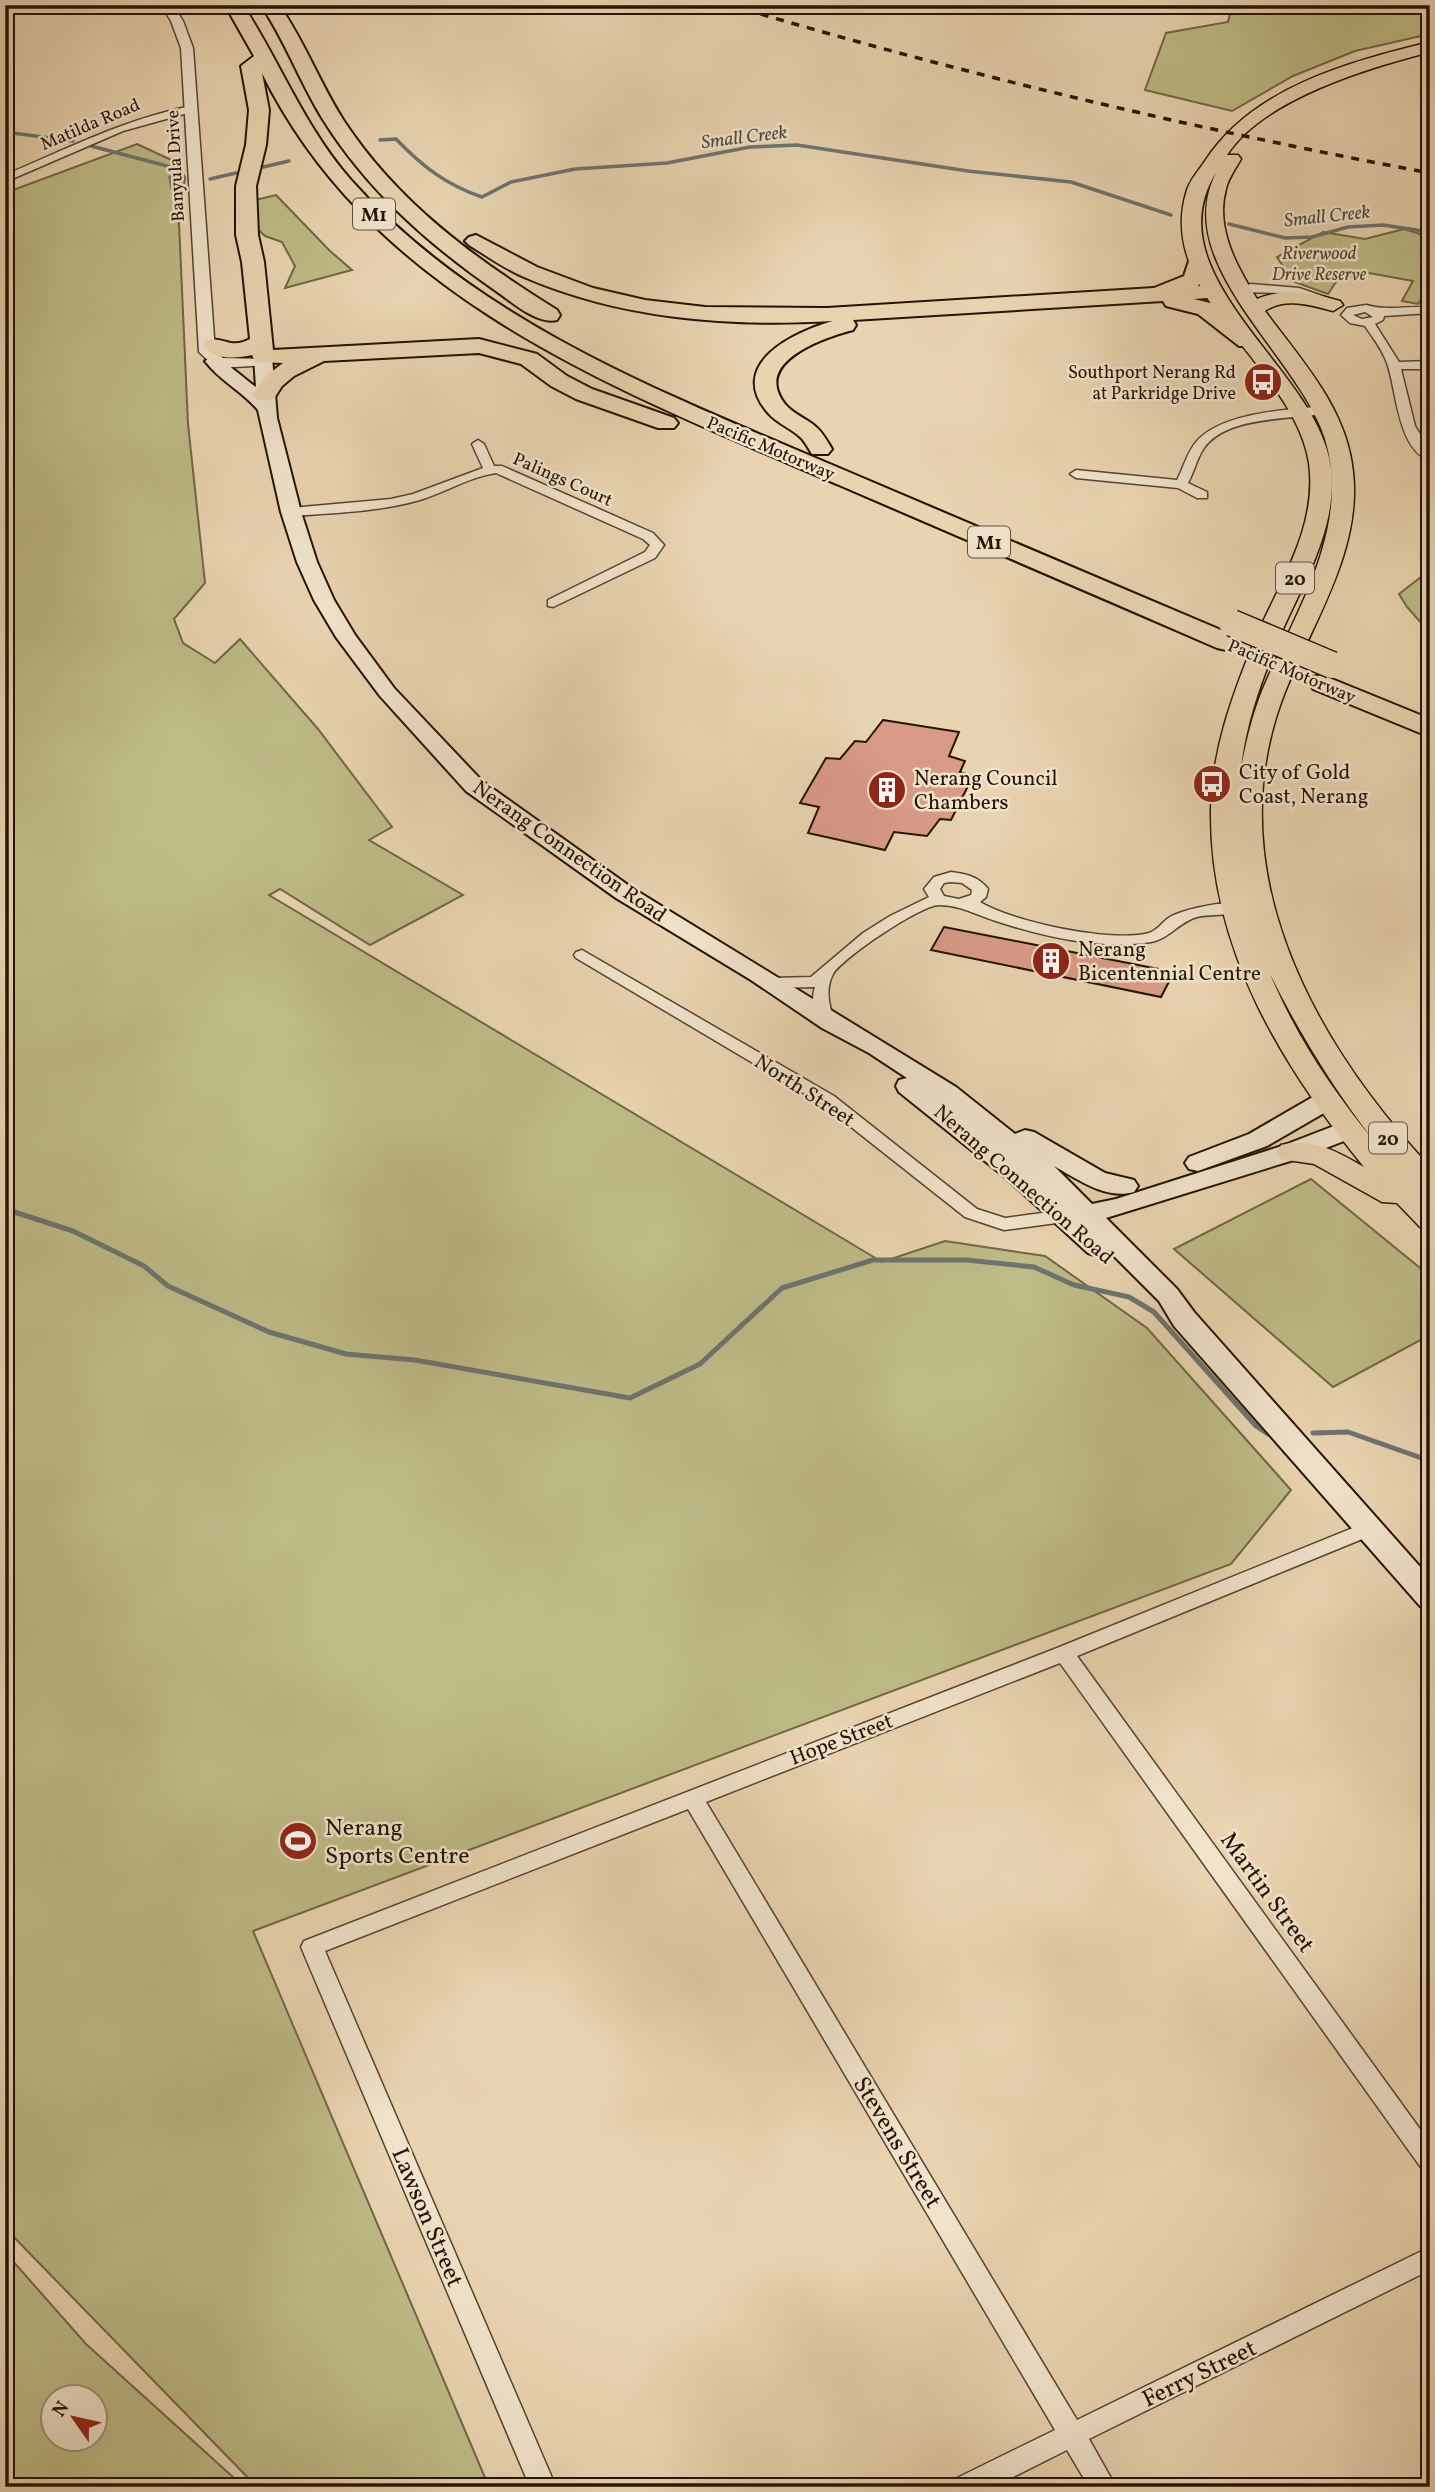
<svg xmlns="http://www.w3.org/2000/svg" width="1435" height="2492" viewBox="0 0 1435 2492" font-family="Vollkorn,serif">
<style>
.green{fill:#bebb87;stroke:#716745;stroke-width:2;fill-rule:evenodd}
.lines{fill:none;stroke-linecap:round;stroke-linejoin:round}
.stream-far1{stroke:#6d7470;stroke-width:3.5}
.stream{stroke:#6d7470;stroke-width:5}
.building{fill:#d99b87;stroke:#241303;stroke-width:2}
.minor-casing{stroke:#55432e;stroke-width:3}
.tertiary-casing{stroke:#55432e;stroke-width:3}
.secondary-casing{stroke:#241303;stroke-width:4}
.primary-casing{stroke:#241303;stroke-width:3}
.motorway-casing{stroke:#241303;stroke-width:4}
.minor{fill:#f1e3cc;fill-rule:evenodd}
.tertiary{fill:#f1e3cc;fill-rule:evenodd}
.secondary{fill:#f1e3cc;fill-rule:evenodd}
.primary{fill:#e9d4b1;fill-rule:evenodd}
.motorway{fill:#e9d4b1;fill-rule:evenodd}
.rail{stroke:#241303;stroke-width:3.5;stroke-dasharray:8 8;stroke-linecap:butt}
.motorway-bridge-casing{stroke:#241303;stroke-width:29;stroke-linecap:butt}
.motorway-bridge{stroke:#e9d4b1;stroke-width:26}
.labels{text-anchor:middle;stroke-width:5;stroke-linejoin:round;paint-order:stroke}
.far-street-label{font-size:18px;fill:#241303;stroke:#f1e3cc}
.far-park-label{font-size:18px;font-style:italic;fill:#52452b;stroke:#f1e3cc}
.far-poi-label{font-size:18px;fill:#241303;stroke:#f1e3cc;text-anchor:end}
.far-water-label{font-size:19px;font-style:italic;fill:#4e4c42;stroke:#f1e3cc}
.shield{fill:#f1e3cc;stroke:#62513f;stroke-width:2}
.shield-label{font-size:19px;font-weight:bold;fill:#241303}
.poi-label{font-size:21px;fill:#241303;stroke:#f1e3cc;text-anchor:start}
.street-label{font-size:21px;fill:#241303;stroke:#f1e3cc}
.near-poi-label{font-size:24px;fill:#241303;stroke:#f1e3cc;text-anchor:start}
.near-street-label{font-size:24px;fill:#241303;stroke:#f1e3cc}
</style>
<rect width="100%" height="100%" fill="#e9d4b1"/>
<filter id="stains"><feTurbulence type="fractalNoise" baseFrequency=".00286" numOctaves="4"/><feColorMatrix values="0 0 0 0 .2 0 0 0 0 .09 0 0 0 0 .02 0 0 0 .5 -.17"/></filter>
<radialGradient id="worn" r=".72"><stop offset=".6" stop-color="#630" stop-opacity="0"/><stop offset="1" stop-color="#630" stop-opacity=".3"/></radialGradient>
<!-- green -->
<g class="green">
<polygon points="1232,5 1430,5 1430,34 1355,51 1293,76 1232,111 1145,90 1166,33 1228,22"/>
<polygon points="137,144 178,163 185,178 179,223 188,424 205,583 174,619 183,643 215,663 240,639 318,729 392,827 369,840 463,895 370,945 280,889 269,895 882,1262 945,1241 1045,1256 1147,1328 1291,1490 1231,1564 253,1931 489,2487 257,2487 5,2228 5,193"/>
<polygon points="276,195 329,250 352,270 285,288 295,266 282,242 265,236 253,225 255,200"/>
<polygon points="1404,229 1430,237 1430,286 1418,304 1402,301 1413,281 1369,273 1338,279 1328,294 1292,281 1277,257 1323,232 1365,239"/>
<polygon points="1430,570 1430,633 1407,607 1399,594"/>
<polygon points="1311,1179 1430,1276 1430,1335 1333,1387 1174,1249"/>
<path d="M5,2237L11,2259L86,2344L244,2487H5ZM52,2398H94V2440H52Z"/>
</g>
<g class="lines">
<!-- stream-far1 -->
<g class="stream-far1">
<polyline points="5,132 73,141"/>
<path d="M380,140L396,139C422,166 446,185 482,197L511,182L575,169L667,163L750,147L797,145L968,171L1071,182L1171,215"/>
<polyline points="91,146 171,167 175,174 170,177 172,188 180,185"/>
<polyline points="263,167 289,161"/>
<polyline points="210,179 236,173"/>
<polyline points="1229,224 1285,238 1312,237 1348,227 1383,225 1430,232"/>
</g>
<!-- stream -->
<g class="stream">
<polyline points="5,1209 73,1231 144,1266 168,1286 269,1332 346,1354 415,1360 630,1398 700,1364 782,1288 873,1260 966,1260 1034,1267 1074,1285 1129,1297 1154,1312 1256,1426 1268,1434"/>
<polyline points="1313,1433 1348,1432 1430,1461"/>
</g>
</g>
<!-- building -->
<g class="building">
<polygon points="883,720 959,732 949,756 965,761 960,772 973,776 951,820 940,819 927,836 894,832 885,850 808,833 819,807 800,803 826,758 840,759 855,741 866,742"/>
<polygon points="944,927 1031,944 1174,972 1161,997 931,950"/>
</g>
<g class="lines">
<defs>
<g id="minor">
<path d="M191,106L196,109L195,111L123,131L5,182V175C67,149 125,119 191,106Z"/>
<polygon points="1251,284 1299,288 1340,302 1334,305 1287,293 1238,292 1232,289"/>
<path d="M1366,305C1387,311 1408,306 1430,307V313L1384,316L1383,320L1375,324L1399,362L1430,361V369H1401L1415,426L1430,450V461C1397,448 1397,391 1387,363C1382,349 1373,338 1365,326L1350,323L1341,315L1347,308ZM1365,312L1373,317L1362,319L1353,315Z"/>
<path d="M1324,406L1330,410L1328,413C1293,420 1227,415 1204,448C1197,458 1194,472 1188,483L1207,492V498H1197L1178,488L1076,478L1070,474L1076,470L1177,480C1184,467 1187,452 1197,441C1223,412 1288,410 1324,406Z"/>
<path d="M478,440L484,444L494,466H502L653,533L664,545L655,558L553,607L548,606V600L645,552L650,545L643,539L496,473C469,477 446,492 420,500C378,512 334,513 291,516L285,512L291,508L391,499L413,494L483,468L472,444Z"/>
<polygon points="1430,547 1430,556 1423,555 1423,549"/>
<path d="M951,872C966,874 978,876 988,889L986,897L980,902C1013,922 1111,943 1149,933C1158,930 1163,921 1170,917C1185,908 1242,896 1254,908C1245,917 1212,913 1197,917C1179,922 1169,939 1151,942C1103,950 1045,937 999,922C978,916 961,905 939,905C921,905 842,958 833,974C825,989 829,1005 834,1020L832,1023H820C813,1011 811,1000 815,987L771,988L763,983L771,978L811,977L863,933L890,916L929,897L924,889L934,877ZM951,882L962,883L972,890L971,895L959,899L944,896L940,889L944,883Z"/>
<polygon points="582,950 834,1096 977,1209 1005,1218 1064,1210 1073,1216 1064,1222 1004,1230 965,1217 822,1104 576,958 574,955 576,952"/>
<polygon points="1370,1521 1377,1523 1380,1528 1377,1533 1077,1656 1430,2143 1430,2172 1422,2169 1060,1663 706,1802 1077,2420 1430,2247 1430,2270 1089,2439 1116,2487 1089,2487 1067,2450 993,2487 953,2487 957,2478 1055,2430 688,1809 325,1951 556,2487 530,2487 301,1947 304,1941 1057,1648"/>
</g>
<polygon id="tertiary" points="161,5 173,5 183,21 193,48 215,351 223,358 268,359 271,362 268,365 219,368 214,366 199,352 181,48 171,21"/>
<g id="secondary">
<path d="M263,352L272,357L277,418L301,512L317,562L334,600L355,635L394,688L482,781L632,888L956,1087L1015,1134L1025,1130L1034,1132L1105,1173L1134,1180L1138,1186L1134,1192C1106,1200 1077,1179 1054,1166L1092,1204L1116,1199L1282,1146L1339,1124L1348,1122L1357,1124L1361,1130L1357,1136L1300,1158L1106,1218L1177,1289L1194,1312L1430,1578V1609L1420,1606L1174,1326L1159,1301L1108,1250L1097,1256L1088,1253L1006,1178L899,1092L896,1086L899,1080L907,1078L869,1053L822,1028L751,980L616,898L466,791L380,696L336,637L314,600L297,562L281,512L258,410C242,391 220,381 205,361L214,356C220,357 247,381 256,387L254,357Z"/>
<polygon points="1327,1092 1336,1094 1339,1100 1336,1106 1267,1146 1198,1171 1189,1169 1185,1163 1189,1157 1249,1134 1318,1094"/>
</g>
<path id="primary" d="M1430,42V52C1368,68 1263,99 1227,155H1238L1241,159C1236,168 1228,179 1226,189C1215,228 1237,267 1257,299C1285,287 1312,293 1340,301L1343,305L1333,311C1311,305 1285,297 1265,311C1301,360 1347,408 1353,472C1362,550 1313,622 1285,692C1216,867 1312,1040 1430,1167V1194L1420,1192L1430,1202V1230L1420,1227L1397,1203L1382,1202L1314,1164L1281,1159L1277,1152L1281,1145C1312,1137 1338,1152 1364,1167C1282,1066 1211,950 1211,816C1210,754 1233,693 1256,637C1280,582 1318,526 1309,463C1294,366 1153,295 1187,190C1190,180 1199,170 1205,161C1253,87 1349,62 1430,42ZM1217,171C1168,263 1299,355 1325,439C1352,528 1295,612 1262,691C1252,716 1246,742 1241,768C1246,722 1262,679 1280,636C1305,578 1346,515 1327,450C1301,360 1153,270 1217,171ZM1270,974C1300,1034 1333,1088 1374,1141C1332,1090 1296,1036 1270,974Z"/>
<g id="motorway">
<path d="M225,5H243C281,64 305,128 351,180C480,325 671,396 844,470C975,526 1105,581 1235,636L1239,642L1235,648L1226,650L1217,648C1091,593 965,539 839,485C620,391 374,300 262,73L269,110L266,145L256,186L258,235L264,262L273,350L479,339L537,354L567,376L592,389L674,418L678,423L674,428H658L576,399L551,386L521,364L479,353L324,361L294,376L282,386L273,400H257L253,395L266,376L283,363L255,362L252,355C236,359 213,360 203,345L206,340C224,336 230,350 250,339L242,262L236,235V186L246,145L249,110L241,66L254,56Z"/>
<path d="M261,5H279C305,42 320,84 344,121C398,203 475,259 557,310L560,315L557,320C537,325 512,302 496,291C428,244 366,189 322,118C300,82 285,41 261,5Z"/>
<path d="M476,235L537,267L593,288L645,300L705,307L827,308L1154,288L1184,276L1190,258H1206L1209,263L1205,276L1198,286L1220,287L1223,292L1220,297L1194,299L1214,304L1258,341L1255,346H1239L1198,314L1166,306L1163,301L853,320L856,325L853,330C823,338 752,362 785,404C793,414 806,418 816,427C823,433 827,441 832,449L828,454H812C808,448 805,441 799,436C790,428 777,423 769,414C725,365 793,332 833,321C728,327 621,319 524,277C505,269 487,256 469,245L465,241L469,237Z"/>
<polygon points="1322,675 1430,719 1430,737 1313,689 1309,683 1313,677"/>
</g>
</defs>
<!-- minor casing -->
<use href="#minor" class="minor-casing"/>
<!-- tertiary casing -->
<use href="#tertiary" class="tertiary-casing"/>
<!-- secondary casing -->
<use href="#secondary" class="secondary-casing"/>
<!-- primary casing -->
<use href="#primary" class="primary-casing"/>
<!-- motorway casing -->
<use href="#motorway" class="motorway-casing"/>
<!-- minor -->
<use href="#minor" class="minor"/>
<!-- tertiary -->
<use href="#tertiary" class="tertiary"/>
<!-- secondary -->
<use href="#secondary" class="secondary"/>
<!-- primary -->
<use href="#primary" class="primary"/>
<!-- motorway -->
<use href="#motorway" class="motorway"/>
<!-- rail -->
<path class="rail" d="M730,5C961,74 1194,129 1430,173"/>
<defs>
<polyline id="motorway-bridge" points="1232,623 1332,665"/>
</defs>
<!-- motorway-bridge casing -->
<use href="#motorway-bridge" class="motorway-bridge-casing"/>
<!-- motorway-bridge -->
<use href="#motorway-bridge" class="motorway-bridge"/>
</g>
<!-- icons -->
<defs>
<symbol id="bus-disc" viewBox="-11 -11 22 22"><circle r="9.5" fill="#8f2418" stroke="#f1e3cc"/><path d="M-5-6H5V4H4V6H2V4H-2V6H-4V4H-5ZM-3.5-4V0h7V-4ZM-3.5 1.2v1.5H-2V1.2ZM2 1.2v1.5H3.5V1.2Z" fill="#fff"/></symbol>
<symbol id="building-disc" viewBox="-11 -11 22 22"><circle r="9.5" fill="#8f2418" stroke="#f1e3cc"/><path d="M-4-6H4V6H1V3H-1V6H-4ZM-2.5-4.3h1.7v1.8h-1.7ZM.8-4.3h1.7v1.8H.8ZM-2.5-1h1.7V.8h-1.7ZM.8-1h1.7V.8H.8Z" fill="#fff"/></symbol>
<symbol id="stadium-disc" viewBox="-11 -11 22 22"><circle r="9.5" fill="#8f2418" stroke="#f1e3cc"/><path d="M0-5a6.5 5 0 1 0 0 10a6.5 5 0 1 0 0-10ZM-3.5-1.8h7v3.6h-7Z" fill="#fff"/></symbol>
</defs>
<g fill-rule="evenodd">
<use href="#bus-disc" x="1241" y="360" width="44" height="44"/>
<use href="#bus-disc" x="1190" y="762" width="44" height="44"/>
<use href="#building-disc" x="865" y="768" width="44" height="44"/>
<use href="#building-disc" x="1029" y="939" width="44" height="44"/>
<use href="#stadium-disc" x="276" y="1819" width="44" height="44"/>
</g>
<g class="labels">
<!-- far-street labels -->
<g class="far-street-label">
<text transform="translate(90 124) rotate(-23)" y="6">Matilda Road</text>
<text transform="translate(175 166) rotate(-93)" y="6">Banyula Drive</text>
<text transform="translate(771 448) rotate(23)" y="6">Pacific Motorway</text>
<text transform="translate(563 479) rotate(24)" y="6">Palings Court</text>
<text transform="translate(1292 671) rotate(23)" y="6">Pacific Motorway</text>
</g>
<!-- far-park labels -->
<g class="far-park-label">
<text x="1319" y="259">Riverwood<tspan x="1319" dy="21">Drive Reserve</tspan></text>
</g>
<!-- far-poi labels -->
<g class="far-poi-label">
<text x="1236" y="378">Southport Nerang Rd<tspan x="1236" dy="21">at Parkridge Drive</tspan></text>
</g>
<!-- far-water labels -->
<g class="far-water-label">
<text transform="translate(744 136) rotate(-7)" y="7">Small Creek</text>
<text transform="translate(1327 215) rotate(-6)" y="7">Small Creek</text>
</g>
<!-- shield labels -->
<g class="shield">
<rect x="353" y="198.5" width="42" height="31" rx="5"/>
<rect x="968" y="526.5" width="42" height="31" rx="5"/>
<rect x="1276" y="562.5" width="38" height="31" rx="5"/>
<rect x="1369" y="1122.5" width="38" height="31" rx="5"/>
</g>
<g class="shield-label">
<text x="374" y="221">M1</text>
<text x="989" y="549">M1</text>
<text x="1295" y="585">20</text>
<text x="1388" y="1145">20</text>
</g>
<!-- poi labels -->
<g class="poi-label">
<text x="1239" y="779">City of Gold<tspan x="1239" dy="24">Coast, Nerang</tspan></text>
<text x="914" y="785">Nerang Council<tspan x="914" dy="24">Chambers</tspan></text>
<text x="1078" y="956">Nerang<tspan x="1078" dy="24">Bicentennial Centre</tspan></text>
</g>
<!-- street labels -->
<g class="street-label">
<text transform="translate(570 851) rotate(35)" y="7">Nerang Connection Road</text>
<text transform="translate(805 1090) rotate(33)" y="7">North Street</text>
<text transform="translate(1024 1184) rotate(41)" y="7">Nerang Connection Road</text>
<text transform="translate(841 1739) rotate(-21)" y="7">Hope Street</text>
</g>
<!-- near-poi labels -->
<g class="near-poi-label">
<text x="325" y="1835">Nerang<tspan x="325" dy="28">Sports Centre</tspan></text>
</g>
<!-- near-street labels -->
<g class="near-street-label">
<text transform="translate(1268 1892) rotate(54)" y="8">Martin Street</text>
<text transform="translate(898 2142) rotate(59)" y="8">Stevens Street</text>
<text transform="translate(428 2217) rotate(67)" y="8">Lawson Street</text>
<text transform="translate(1199 2373) rotate(-26)" y="8">Ferry Street</text>
</g>
</g>
<!-- margin -->
<rect width="1435" height="2492" fill="none" stroke="#e9d4b1" stroke-width="28"/>
<rect x="7" y="7" width="1421" height="2478" fill="none" stroke="#241303" stroke-width="3.5"/>
<rect x="14" y="14" width="1407" height="2464" fill="none" stroke="#241303" stroke-width="2"/>
<!-- north arrow -->
<g transform="translate(74 2418) rotate(304)"><circle r="33" fill="#f1e3cc" stroke="#9f907c" stroke-width="2"/>
<path d="M0-5L12 26L0 18L-12 26Z" fill="#8f2418"/>
<text y="-10" font-size="19" font-weight="bold" text-anchor="middle" fill="#241303">N</text>
</g>
<rect width="100%" height="100%" filter="url(#stains)"/>
<rect width="100%" height="100%" fill="url(#worn)"/>
</svg>
